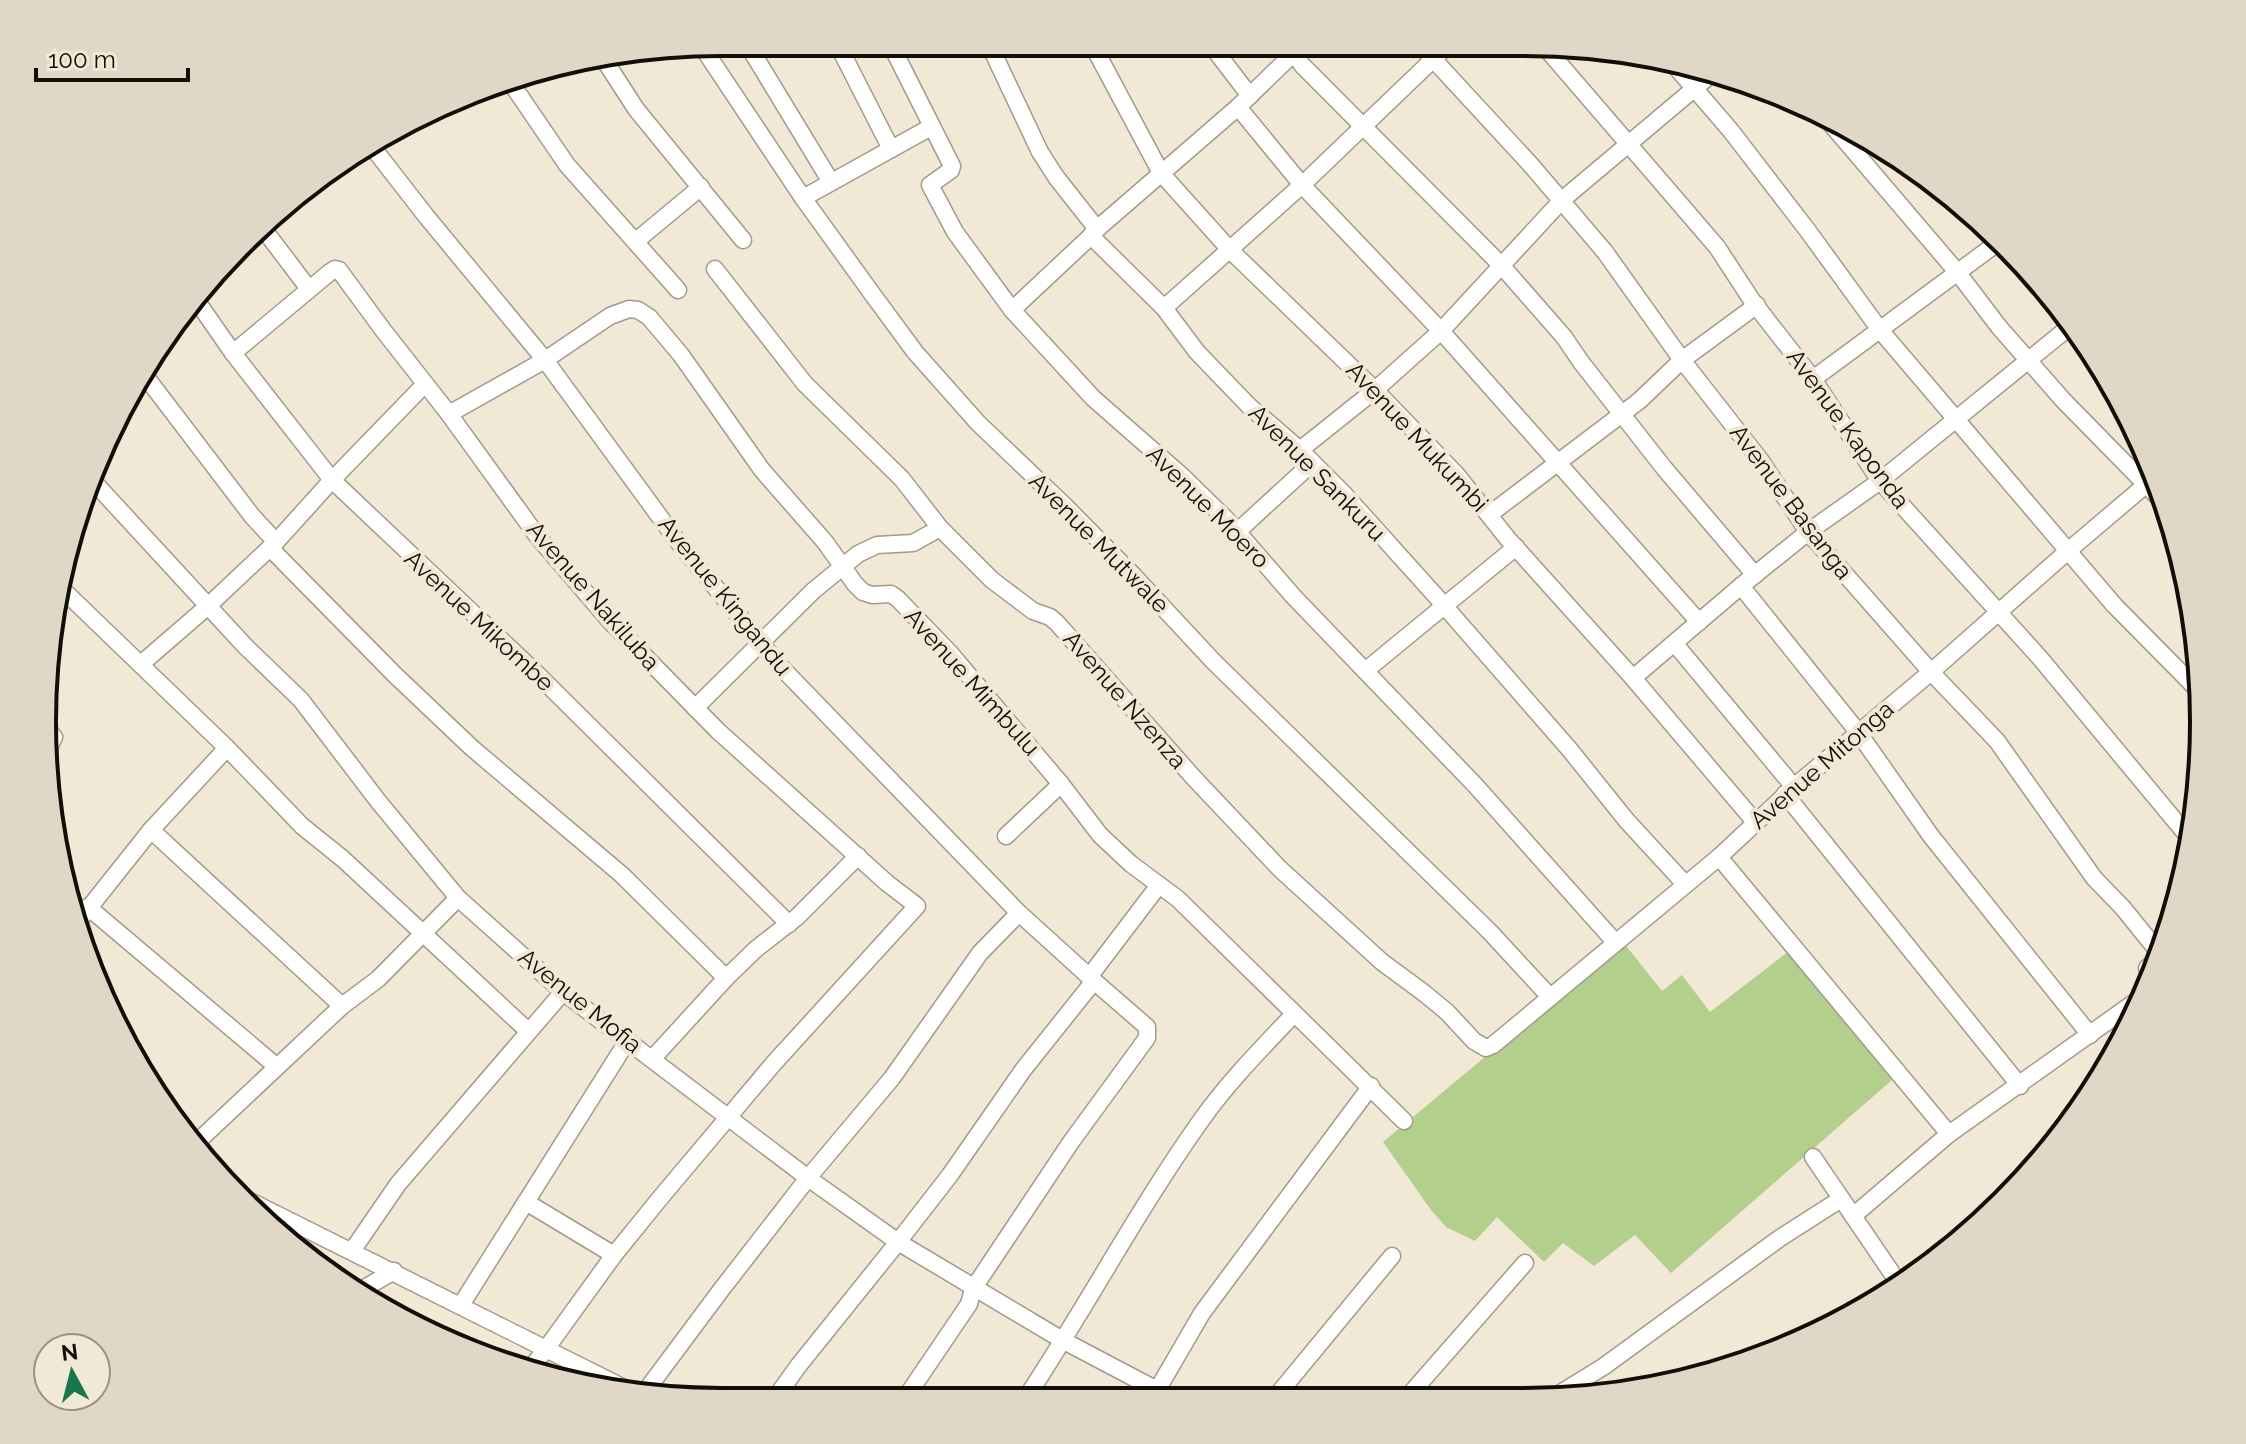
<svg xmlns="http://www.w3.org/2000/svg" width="2246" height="1444" viewBox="0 0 2246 1444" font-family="Raleway,sans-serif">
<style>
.green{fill:#b2cf8c}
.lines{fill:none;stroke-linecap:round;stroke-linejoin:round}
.minor-casing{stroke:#a39a88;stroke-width:19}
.minor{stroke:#fff;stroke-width:16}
.labels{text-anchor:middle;stroke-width:8;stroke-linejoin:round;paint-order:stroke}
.street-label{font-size:24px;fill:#120f09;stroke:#f2e8d6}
.rim{fill:none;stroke:#120f09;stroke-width:4}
</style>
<rect width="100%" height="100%" fill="#f2e8d6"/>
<!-- green -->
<polygon class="green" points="1623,942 1662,991 1682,975 1710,1012 1789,951 1892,1080 1671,1273 1635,1235 1594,1266 1563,1243 1544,1262 1497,1217 1475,1241 1446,1227 1431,1210 1383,1142"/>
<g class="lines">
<defs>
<g id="minor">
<polyline points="746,42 831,182"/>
<polyline points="837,43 891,149"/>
<polyline points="890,43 952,166 951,170 930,185 955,232 1012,310 1093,398 1183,477 1228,521 1293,596 1475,785 1615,942"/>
<polyline points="989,44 1040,152 1056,177 1097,229"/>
<polyline points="1092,44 1161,173 1231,251 1375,390 1456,474 1508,539 1633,678 1756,823"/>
<polyline points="701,45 803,198 873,295 915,352 978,423 1065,506 1132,574 1213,661 1490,932 1550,997"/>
<polyline points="1211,45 1250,96"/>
<polyline points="1290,46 1302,65 1501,265 1564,337 1581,362 1664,468 1755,575"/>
<polyline points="1422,47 1530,164 1605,252 1682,360 1761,461 1808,532 1931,672 1997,741 2094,878 2123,908 2161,955"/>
<polyline points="1545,47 1717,247 1753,302 1813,379 1880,481 2040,658 2191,840"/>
<polyline points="1294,53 1238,107 1302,185 1441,331 1699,622"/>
<polyline points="605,61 636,109 743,240"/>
<polyline points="1676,67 1731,131 1808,231 1880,330 2114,605 2202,694"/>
<polyline points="507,77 567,165 678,290"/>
<polyline points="1819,110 1958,273 1999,327 2063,400 2165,504"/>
<polyline points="370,144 426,216 545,360 676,539 778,664 1019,913 1094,981 1023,1070 950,1175 898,1242 799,1365 776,1397"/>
<polyline points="803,198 931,127"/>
<polyline points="1097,229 1092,234 1093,238 1164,308 1197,352 1249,406 1300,450 1344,494 1434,594 1570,750 1627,821 1685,884"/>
<polyline points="1097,229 1238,107"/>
<polyline points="265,231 309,289"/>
<polyline points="636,241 701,187"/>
<polyline points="715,269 805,384 902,479 940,528 992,580 1033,611 1050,617 1057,623 1193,777 1280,869 1382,962 1424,993 1447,1012 1474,1041 1486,1048 1493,1045 1719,857 1794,787 1931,672 2069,550 2155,477"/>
<polyline points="194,297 233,353 332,480 535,672 789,924"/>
<polyline points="1164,308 1302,185 1446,47"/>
<polyline points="1012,310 1092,235"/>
<polyline points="233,353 329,273 335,269 339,270 383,330 449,414 538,537 610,621 718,731 887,883 917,906 774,1063 661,1197 614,1255 546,1349 534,1364 527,1368"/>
<polyline points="146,377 252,516 276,542"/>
<polyline points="1813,379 2000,241"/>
<polyline points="449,414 545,360 610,316 629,309 638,310 649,317 681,355 762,470 825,542 855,584 863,592 872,595 891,594 898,599 949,652 1061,784 1100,835 1131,864 1178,899 1404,1121"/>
<polyline points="1300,450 1375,390 1441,331 1562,200 1708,77"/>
<polyline points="91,479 245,646 301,700 378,801 458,898 563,992 808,1178 898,1242 1064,1341 1174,1399"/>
<polyline points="1490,514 1639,401 1682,360 1757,305"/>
<polyline points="1238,531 1312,463"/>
<polyline points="270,548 395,675 472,748 622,875 726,978"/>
<polyline points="1741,586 1858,732 1931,836 2090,1035"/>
<polyline points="61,588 227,748 302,826 343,859 528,1031"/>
<polyline points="1675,644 1794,787"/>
<polyline points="141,664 208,606 276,542 332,480 425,384"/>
<polyline points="1365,671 1516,547"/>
<polyline points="1633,678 1741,586 1808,532 1880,481 2073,324"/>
<polyline points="695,708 813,591 858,554 877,545 913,543 940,528"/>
<polyline points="49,731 54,737 50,746"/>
<polyline points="1785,794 2020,1086"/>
<polyline points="151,830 342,1006"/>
<polyline points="1006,836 1061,784"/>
<polyline points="1719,857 1949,1134"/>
<polyline points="88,907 276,1066"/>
<polyline points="77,923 151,830 227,748"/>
<polyline points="1089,977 1159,885"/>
<polyline points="2152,977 2147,968 2160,957"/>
<polyline points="653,1058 726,978 756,949 797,917 858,856"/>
<polyline points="195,1144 342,1006 378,979 458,898"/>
<polyline points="1813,1157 1900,1285"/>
<polyline points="242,1197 640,1396"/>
<polyline points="526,1202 614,1255"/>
<polyline points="1853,1216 1949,1134 2142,997"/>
<polyline points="352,1251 398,1184 563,992"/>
<polyline points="363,1289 394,1271"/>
<polyline points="461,1305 628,1040"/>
<polyline points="1866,1306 1967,1234"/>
<polyline points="642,1396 721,1290 808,1178 892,1078 980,953 1019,913"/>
<polyline points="906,1397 969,1304 973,1289 1071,1142 1147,1038 1147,1027 1094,981"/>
<path d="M1026,1398C1087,1306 1138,1209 1202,1119C1229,1081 1262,1048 1294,1014"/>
<polyline points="1152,1399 1202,1313 1371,1086"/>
<polyline points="1274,1399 1392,1256"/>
<polyline points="1405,1400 1525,1263"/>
<polyline points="1549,1400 1603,1367 1780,1238 1841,1199"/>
</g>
</defs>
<!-- minor casing -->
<use href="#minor" class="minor-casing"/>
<!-- minor -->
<use href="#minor" class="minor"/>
</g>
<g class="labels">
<!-- street labels -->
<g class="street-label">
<text transform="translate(1848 429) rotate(54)" y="8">Avenue Kaponda</text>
<text transform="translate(1417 437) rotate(47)" y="8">Avenue Mukumbi</text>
<text transform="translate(1317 473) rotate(45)" y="8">Avenue Sankuru</text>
<text transform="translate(1791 502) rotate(53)" y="8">Avenue Basanga</text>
<text transform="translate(1208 507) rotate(45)" y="8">Avenue Moero</text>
<text transform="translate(1099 543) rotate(45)" y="8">Avenue Mutwale</text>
<text transform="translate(593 596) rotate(49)" y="8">Avenue Nakiluba</text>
<text transform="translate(725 596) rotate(51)" y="8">Avenue Kingandu</text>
<text transform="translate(479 621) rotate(43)" y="8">Avenue Mikombe</text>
<text transform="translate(972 682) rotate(48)" y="8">Avenue Mimbulu</text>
<text transform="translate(1125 700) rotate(49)" y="8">Avenue Nzenza</text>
<text transform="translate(1822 765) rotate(-41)" y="8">Avenue Mitonga</text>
<text transform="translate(580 1001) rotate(39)" y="8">Avenue Mofia</text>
</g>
</g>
<!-- crop -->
<path d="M0 0H2246V1444H0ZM722 56H1524A666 666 0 0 1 2190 722V722A666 666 0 0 1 1524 1388H722A666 666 0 0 1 56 722V722A666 666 0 0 1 722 56Z" fill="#e0d7c6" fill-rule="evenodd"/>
<path class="rim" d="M722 56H1524A666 666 0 0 1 2190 722V722A666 666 0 0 1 1524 1388H722A666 666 0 0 1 56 722V722A666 666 0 0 1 722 56Z"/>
<!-- north arrow -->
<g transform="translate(72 1372) rotate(353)"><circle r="38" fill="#f2e8d6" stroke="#989184" stroke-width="2"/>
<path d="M0-6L14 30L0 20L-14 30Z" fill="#18774d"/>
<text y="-12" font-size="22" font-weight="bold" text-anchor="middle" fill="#120f09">N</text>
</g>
<!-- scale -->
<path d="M36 68v12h152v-12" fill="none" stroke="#120f09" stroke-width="4"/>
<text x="48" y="68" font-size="24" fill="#120f09" stroke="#f2e8d6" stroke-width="6" paint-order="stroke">100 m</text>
</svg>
